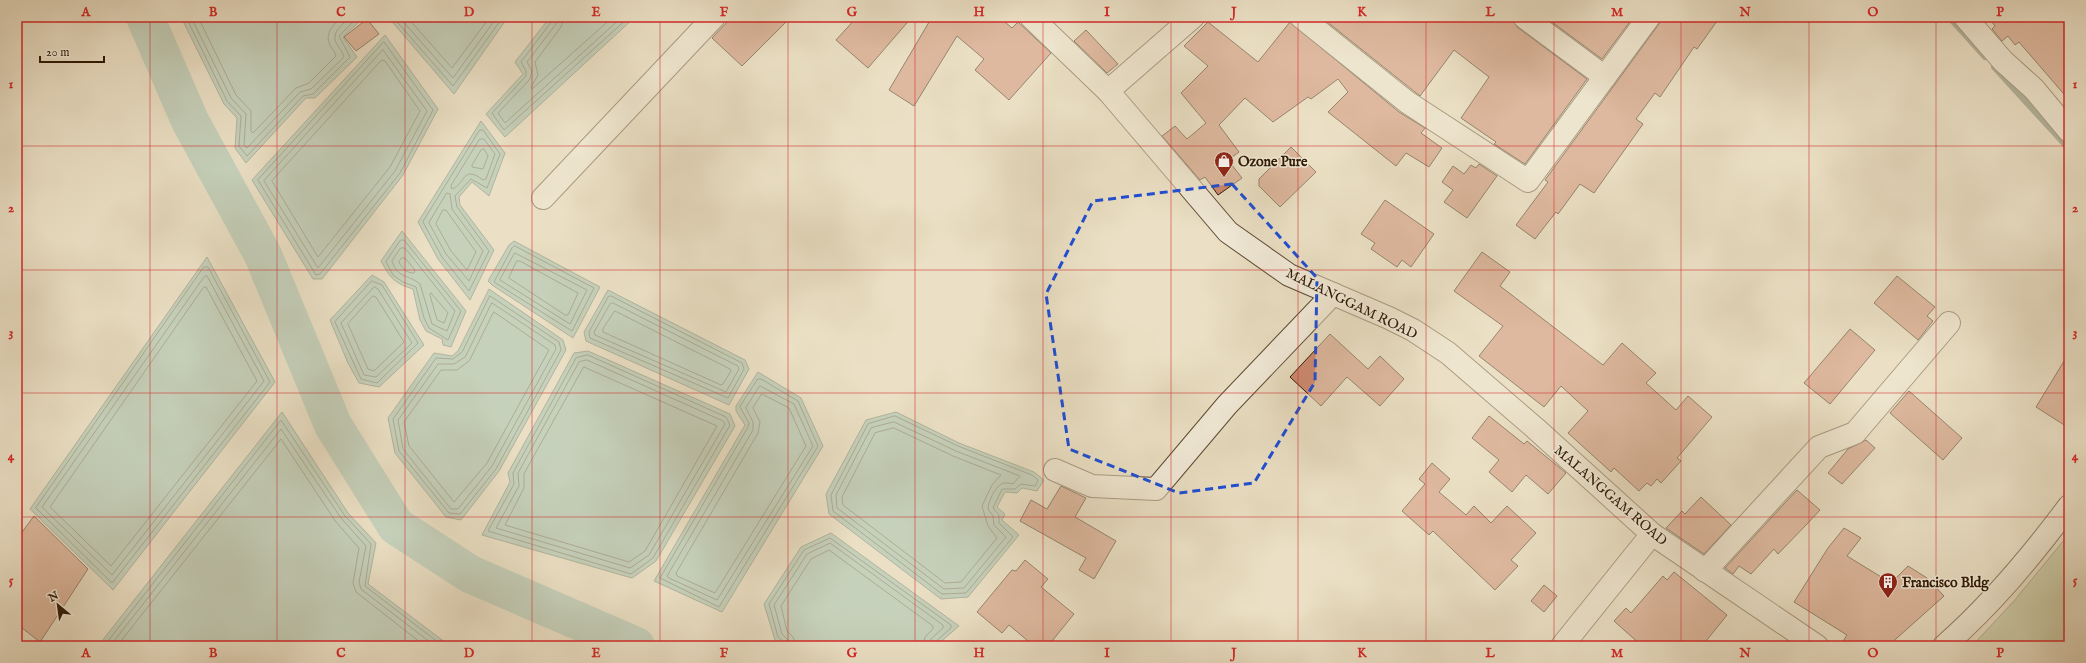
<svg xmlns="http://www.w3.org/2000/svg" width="2086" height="663" viewBox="0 0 2086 663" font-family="'IM FELL English',serif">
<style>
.green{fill:#b4c397;stroke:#716e4e}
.water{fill:#99beaf;stroke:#6e7c6b}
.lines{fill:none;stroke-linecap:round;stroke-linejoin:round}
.shore{stroke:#646b5a;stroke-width:1}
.stream{stroke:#6e7c6b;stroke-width:6}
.river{stroke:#99beaf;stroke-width:38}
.building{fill:#cf8b72;stroke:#2e1804}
.minor-casing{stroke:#5d4a34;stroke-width:24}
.secondary-casing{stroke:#2e1804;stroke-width:24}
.minor{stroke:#f2ebd9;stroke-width:22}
.secondary{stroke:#f2ebd9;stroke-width:22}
.marked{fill:none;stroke:#1d4ed8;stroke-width:3;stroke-dasharray:8 5;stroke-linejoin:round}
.grid{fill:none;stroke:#d62828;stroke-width:1;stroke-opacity:0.55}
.labels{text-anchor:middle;stroke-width:3;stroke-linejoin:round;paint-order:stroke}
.poi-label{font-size:14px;font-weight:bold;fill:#2e1804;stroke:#f2ebd9;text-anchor:start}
.street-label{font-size:14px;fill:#2e1804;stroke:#f2ebd9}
.neatline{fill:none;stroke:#d62828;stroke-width:1.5}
.grid-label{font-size:13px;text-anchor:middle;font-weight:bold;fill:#d62828}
</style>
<rect width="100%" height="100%" fill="#ebe0c5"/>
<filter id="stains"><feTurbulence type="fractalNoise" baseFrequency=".005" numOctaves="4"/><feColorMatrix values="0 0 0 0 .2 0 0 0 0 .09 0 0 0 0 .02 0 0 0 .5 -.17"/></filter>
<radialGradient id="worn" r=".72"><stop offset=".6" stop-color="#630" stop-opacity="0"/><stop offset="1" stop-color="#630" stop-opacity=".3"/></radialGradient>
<!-- green -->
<polygon class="green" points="2069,534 2069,646 1972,646 2014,601"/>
<!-- water -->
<g class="water">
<polygon points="181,17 364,17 343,37 357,57 315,98 306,98 246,163 235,148 237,118 224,104"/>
<polygon points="388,17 508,17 454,94"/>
<polygon points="550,17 635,17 505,137 486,114 523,74 515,62"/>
<polygon points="385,35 438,109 403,175 322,279 313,279 252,180"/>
<polygon points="481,121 505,153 489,196 472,182 459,197 460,205 494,250 470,300 438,259 418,222"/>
<path d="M402,231L466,311L451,347L443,345L442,339L426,331L420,320L413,289C394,283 390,278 381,261Z"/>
<polygon points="514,241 600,287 573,338 492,285 488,281 509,245"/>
<polygon points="207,257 275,382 113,590 30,509"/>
<polygon points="372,275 384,282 424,345 379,387 359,383 348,363 330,320"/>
<polygon points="489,289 563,340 566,350 499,471 461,520 446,517 395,453 388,418 434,353 452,356 458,351"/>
<polygon points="608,290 745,360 749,369 729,405 586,341 584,332"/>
<polygon points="588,351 730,414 735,426 656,561 632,578 482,535 510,482 508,473 574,353"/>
<polygon points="758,372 801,398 823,446 722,612 654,581 745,425 736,411 736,406"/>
<polygon points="282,412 348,513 376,543 368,584 450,646 98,646"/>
<polygon points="896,412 959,443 1034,472 1044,480 1037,491 1022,488 1017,493 1005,492 997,507 1005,514 1002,520 1019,535 968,597 941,599 829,514 826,494 866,420"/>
<polygon points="831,533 959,626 936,646 783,646 775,640 764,604 801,547"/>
</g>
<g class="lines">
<!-- shore -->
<g class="shore">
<polyline points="186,17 227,101 241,116 239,146 247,156 303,96 313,94 350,57 339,36 358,17"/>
<path d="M191,17L231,98L246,114L244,145L247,148L300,92L311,89L344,57C343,53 340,49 338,46C329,33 342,25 351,17"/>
<path d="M198,17L236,95L251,111V131L253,133L296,88L309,83L336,56C335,52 332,49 330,45C324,33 334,24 342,17"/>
<polyline points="393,17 453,86 503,17"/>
<polyline points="399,17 453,78 497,17"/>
<polyline points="407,17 452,68 490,17"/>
<polyline points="553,17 552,21 521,62 526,71 526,76 492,113 504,130 629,17"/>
<polyline points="558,17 556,24 527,62 532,71 530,79 498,113 505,123 622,17"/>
<polyline points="564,17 561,27 535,62 538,75 531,87 532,89 613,17"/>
<polygon points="384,42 433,110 400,173 320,274 316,275 258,180"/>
<polygon points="383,50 427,111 395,171 318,268 264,181"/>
<polygon points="382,60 385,61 420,111 390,167 318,257 272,181"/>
<polygon points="480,130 483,130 500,154 487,188 471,179 455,196 457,207 489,251 469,291 442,257 423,222"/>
<path d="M480,139H484L495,154L486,179L483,180C462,164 466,184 452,189L451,186Z"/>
<polygon points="484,149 488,156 483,169 472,167 472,165 481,150"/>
<polygon points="447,193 450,194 452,209 483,251 469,281 446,254 429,223"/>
<polygon points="443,210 446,210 476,252 467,270 451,251 436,224"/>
<polygon points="401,240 404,240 461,311 448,340 429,328 424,318 416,287 403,282 393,275 386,262"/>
<polygon points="515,246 594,288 572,331 494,282 512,248"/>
<path d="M401,248H405L455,311L447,331L432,324L420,284C408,274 398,279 392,261Z"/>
<polygon points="515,253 587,290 570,324 500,280"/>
<path d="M402,258H405L415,270L414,273C407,273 402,269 399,262Z"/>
<polygon points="517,261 520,261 578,293 568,315 565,315 509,278"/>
<polygon points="204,267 208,267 270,382 112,583 36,508"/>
<polygon points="207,276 264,381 112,575 42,507 204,277"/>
<polygon points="372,281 382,285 418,343 377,383 361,379 335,322"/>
<polygon points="206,287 257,381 111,566 50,507 203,288"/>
<polygon points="375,287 378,289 412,343 376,377 364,375 341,323 373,288"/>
<polygon points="431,293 448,313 444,323 437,320 430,295"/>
<polygon points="373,296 376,297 404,342 374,371 368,369 348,324"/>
<polygon points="490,296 559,342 561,350 496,469 460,514 449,513 399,451 393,419 436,358 453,359 462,352"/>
<polygon points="611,296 742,363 744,369 728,398 590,338 589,332 608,297"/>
<polygon points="492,303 555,345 556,349 492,466 458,509 451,509 403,449 398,420 438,364 454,364 465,357"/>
<polygon points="613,303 738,366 739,369 726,392 595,335 594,332 610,304"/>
<polygon points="615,311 730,369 731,371 723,384 721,385 603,332 603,329"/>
<polygon points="494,312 549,350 487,463 454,502 409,446 404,422 441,370 457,370 469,361"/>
<polygon points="588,355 726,417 730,425 653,558 631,574 488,531 514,484 513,473 576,358"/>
<polygon points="587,360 723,421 725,424 649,555 630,568 496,528 519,486 518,473 579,362"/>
<polygon points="584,367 717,426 645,551 629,562 505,525 524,488 524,474"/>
<polygon points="758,379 761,379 798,401 818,446 719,607 660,578 748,427 749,423 740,407"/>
<polygon points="760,386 794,404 813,446 717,600 669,578 667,576 753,430 753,422 746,408"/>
<polygon points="762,394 789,408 806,446 715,593 677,576 676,573 758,433 760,422 753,408"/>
<polygon points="895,416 958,446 1032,475 1038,480 1035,486 1021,484 1015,489 1002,489 993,508 999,515 999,523 1013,537 966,593 942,594 833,511 831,495 868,424"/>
<path d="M894,422L956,451L1020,476L1013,484C1010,483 1006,483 1003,483C995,486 988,502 988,509L993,516L994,525L1006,537L964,588L944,589L837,508L836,495L871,428Z"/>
<polygon points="894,428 953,456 1001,475 992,485 982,506 988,526 997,538 961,582 945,583 843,505 842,497 875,433"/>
<polyline points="104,646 281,420 345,516 371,544 365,586 443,646"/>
<polyline points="110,646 281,429 341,518 366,546 359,582 361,589 435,646"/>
<polyline points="117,646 281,439 336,522 359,548 353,583 356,592 425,646"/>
<polyline points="784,646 784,642 778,637 769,604 804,550 830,538 951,625 951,628 935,642 934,646"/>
<polyline points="789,646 788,640 782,634 774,605 807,554 830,543 943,625 943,628 931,639 929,646"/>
<polyline points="796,646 793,637 787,631 781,606 811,559 829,550 933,626 933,629 925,637 923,646"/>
</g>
<!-- stream -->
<g class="stream">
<polyline points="1949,17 1985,57"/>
<polyline points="1994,67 2069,149"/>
</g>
<!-- river -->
<polyline class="river" points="145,17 190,121 263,255 333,425 396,526 470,574 636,646"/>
</g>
<!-- building -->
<g class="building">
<polygon points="732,17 791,17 742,66 712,38"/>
<polygon points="857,17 912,17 868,68 836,40"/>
<polygon points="932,17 999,17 1012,28 1018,22 1051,53 1009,100 975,70 984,59 957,36 914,106 889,90"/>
<polygon points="1321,17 1512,17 1517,27 1587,79 1525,164 1494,144 1496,142 1461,118 1489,77 1454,50 1420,96"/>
<polygon points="1545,17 1621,17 1629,23 1602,59"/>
<polygon points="1661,17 1720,17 1697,49 1694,47 1660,97 1655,93 1636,119 1643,124 1594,193 1580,184 1558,214 1556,212 1535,239 1516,225 1548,182 1545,180 1659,24"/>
<polygon points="1988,17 2062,17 2069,25 2069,100 2019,42 2015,45 2008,36 2002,41 1992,29 1995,26"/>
<polygon points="367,19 379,34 356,51 344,37"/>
<polygon points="1208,22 1258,62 1290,22 1399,112 1425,128 1421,133 1442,148 1429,167 1406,153 1396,166 1328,112 1348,92 1338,79 1311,99 1308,97 1273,122 1245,98 1219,125 1239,152 1228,160 1242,178 1218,195 1205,177 1200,180 1162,136 1175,126 1187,139 1206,123 1181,93 1208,66 1184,46"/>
<polygon points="1086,30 1118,64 1107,73 1074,41"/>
<polygon points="1291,147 1316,172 1280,207 1259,186 1259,179"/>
<polygon points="1479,164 1497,176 1467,218 1444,202 1453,190 1442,182 1453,166 1464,174 1471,165 1476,168"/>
<polygon points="1385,200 1434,234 1411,267 1402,260 1397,267 1371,249 1375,243 1361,234"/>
<polygon points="1482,252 1510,272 1500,286 1603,365 1622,343 1656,373 1646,383 1676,410 1688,396 1712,417 1677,458 1681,461 1661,483 1657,479 1651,486 1647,483 1639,491 1614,468 1611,472 1568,433 1588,411 1561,386 1544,407 1479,356 1503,326 1454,291"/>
<polygon points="1897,276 1935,307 1927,316 1933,321 1918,340 1874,303"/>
<polygon points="1850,329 1875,350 1830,404 1804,383"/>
<polygon points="1330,334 1368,369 1380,356 1404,379 1380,406 1347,377 1321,406 1290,377"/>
<polygon points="2069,353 2069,428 2036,407"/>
<polygon points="1909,391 1962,438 1943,460 1890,413"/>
<polygon points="1489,416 1524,444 1527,441 1566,473 1548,494 1526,475 1512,492 1489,472 1499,460 1472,438"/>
<polygon points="1866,440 1875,448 1842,484 1828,473 1848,449"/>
<polygon points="1432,463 1450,479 1439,492 1466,515 1474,506 1491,523 1507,506 1536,533 1511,560 1518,566 1495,590 1433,531 1429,535 1402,511 1425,484 1419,479"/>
<polygon points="1061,486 1086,498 1075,517 1116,541 1094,579 1079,570 1086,558 1020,521 1031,500 1047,509"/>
<polygon points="1797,490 1820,510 1808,523 1778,554 1774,549 1751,574 1739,566 1733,574 1725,568"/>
<polygon points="1701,497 1731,525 1704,554 1666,528 1682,511 1685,514"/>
<polygon points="34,516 88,569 40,642 17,624 17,539"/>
<polygon points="1844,528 1861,538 1847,556 1891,583 1908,566 1927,578 1944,596 1888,646 1840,646 1847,635 1794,602 1828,548"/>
<polygon points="1025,560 1048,579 1041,587 1074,614 1048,646 1034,646 1009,625 1002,633 977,612 1012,570 1016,571"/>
<polygon points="1674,572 1727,615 1702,646 1642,646 1614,621 1626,608 1631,613 1663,576 1667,580"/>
<polygon points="1544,585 1557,596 1544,612 1531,601"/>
</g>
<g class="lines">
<defs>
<g id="minor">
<polyline points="1031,17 1108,91 1228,232 1289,275 1389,318 1413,330 1448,353 1535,428 1652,534 1817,646"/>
<polyline points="1301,17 1407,102 1528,181 1649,17"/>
<polyline points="1524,17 1605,77"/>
<polyline points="1965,17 2003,61 2034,89 2069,131"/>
<polyline points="1108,91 1193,17"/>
<polyline points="543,198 714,17"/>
<polyline points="1055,470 1092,486 1156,489 1227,405 1333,294"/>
<polyline points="1705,571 1819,447 1855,433 1949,323"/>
<polyline points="1562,646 1652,534"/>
</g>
<path id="secondary" d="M1944,646C1992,604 2031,557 2069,506"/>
</defs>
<!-- minor casing -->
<use href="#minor" class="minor-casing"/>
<!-- secondary casing -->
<use href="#secondary" class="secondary-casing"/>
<!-- minor -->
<use href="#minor" class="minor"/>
<!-- secondary -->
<use href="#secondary" class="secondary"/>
</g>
<!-- marked area -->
<path d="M0 0H2086V663H0ZM1232,184L1317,278L1315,382L1254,483L1179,493L1069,449L1046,294L1093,201Z" fill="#ebe0c5" fill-opacity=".55" fill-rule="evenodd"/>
<path class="marked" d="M1232,184L1317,278L1315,382L1254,483L1179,493L1069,449L1046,294L1093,201Z"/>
<!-- grid -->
<path class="grid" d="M150,17V646M277,17V646M405,17V646M532,17V646M660,17V646M788,17V646M915,17V646M1043,17V646M1171,17V646M1298,17V646M1426,17V646M1554,17V646M1681,17V646M1809,17V646M1936,17V646M17,146H2069M17,270H2069M17,393H2069M17,517H2069"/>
<!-- icons -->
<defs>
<symbol id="shop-pin" viewBox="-11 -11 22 30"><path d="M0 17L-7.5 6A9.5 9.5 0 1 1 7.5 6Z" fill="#8f2418" stroke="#f2ebd9"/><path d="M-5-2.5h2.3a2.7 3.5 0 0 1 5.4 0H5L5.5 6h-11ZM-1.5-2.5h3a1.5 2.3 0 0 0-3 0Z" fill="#fff"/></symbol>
<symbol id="building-pin" viewBox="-11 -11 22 30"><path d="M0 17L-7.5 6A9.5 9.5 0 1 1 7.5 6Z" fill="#8f2418" stroke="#f2ebd9"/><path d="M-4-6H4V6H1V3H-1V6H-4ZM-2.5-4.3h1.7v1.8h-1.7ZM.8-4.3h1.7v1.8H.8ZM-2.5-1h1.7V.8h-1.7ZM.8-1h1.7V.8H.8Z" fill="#fff"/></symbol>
</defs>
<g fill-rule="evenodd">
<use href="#shop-pin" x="1213" y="150" width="22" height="30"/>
<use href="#building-pin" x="1877" y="571" width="22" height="30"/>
</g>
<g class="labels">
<!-- poi labels -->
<g class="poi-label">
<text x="1238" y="166">Ozone Pure</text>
<text x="1902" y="587">Francisco Bldg</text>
</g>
<!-- street labels -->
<g class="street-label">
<text transform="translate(1352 303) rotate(26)" y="5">MALANGGAM ROAD</text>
<text transform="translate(1611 495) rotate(41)" y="5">MALANGGAM ROAD</text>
</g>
</g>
<!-- margin -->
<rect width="2086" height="663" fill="none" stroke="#ebe0c5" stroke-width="44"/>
<!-- north arrow -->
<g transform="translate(58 605) rotate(331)" stroke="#f2ebd9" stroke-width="3" paint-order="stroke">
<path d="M0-3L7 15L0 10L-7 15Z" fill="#2e1804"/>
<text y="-6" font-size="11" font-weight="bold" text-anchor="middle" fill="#2e1804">N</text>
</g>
<!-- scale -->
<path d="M40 56v6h64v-6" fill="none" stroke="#2e1804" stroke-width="2"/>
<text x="46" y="56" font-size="12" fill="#2e1804" stroke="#f2ebd9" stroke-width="3" paint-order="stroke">20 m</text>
<rect x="22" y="22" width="2042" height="619" class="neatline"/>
<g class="grid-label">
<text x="86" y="16">A</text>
<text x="213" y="16">B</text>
<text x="341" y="16">C</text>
<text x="469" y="16">D</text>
<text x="596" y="16">E</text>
<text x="724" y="16">F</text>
<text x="852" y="16">G</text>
<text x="979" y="16">H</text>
<text x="1107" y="16">I</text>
<text x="1234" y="16">J</text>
<text x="1362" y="16">K</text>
<text x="1490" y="16">L</text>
<text x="1617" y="16">M</text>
<text x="1745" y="16">N</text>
<text x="1873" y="16">O</text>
<text x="2000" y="16">P</text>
<text x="11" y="88">1</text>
<text x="2075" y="88">1</text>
<text x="11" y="212">2</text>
<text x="2075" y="212">2</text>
<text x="11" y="336">3</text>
<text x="2075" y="336">3</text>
<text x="11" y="460">4</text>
<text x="2075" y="460">4</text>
<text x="11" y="584">5</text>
<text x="2075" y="584">5</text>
<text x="86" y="657">A</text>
<text x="213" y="657">B</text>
<text x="341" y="657">C</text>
<text x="469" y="657">D</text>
<text x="596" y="657">E</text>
<text x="724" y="657">F</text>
<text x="852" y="657">G</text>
<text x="979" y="657">H</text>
<text x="1107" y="657">I</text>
<text x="1234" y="657">J</text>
<text x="1362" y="657">K</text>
<text x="1490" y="657">L</text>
<text x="1617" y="657">M</text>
<text x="1745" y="657">N</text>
<text x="1873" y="657">O</text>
<text x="2000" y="657">P</text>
</g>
<rect width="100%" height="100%" filter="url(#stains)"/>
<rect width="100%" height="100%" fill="url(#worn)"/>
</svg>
